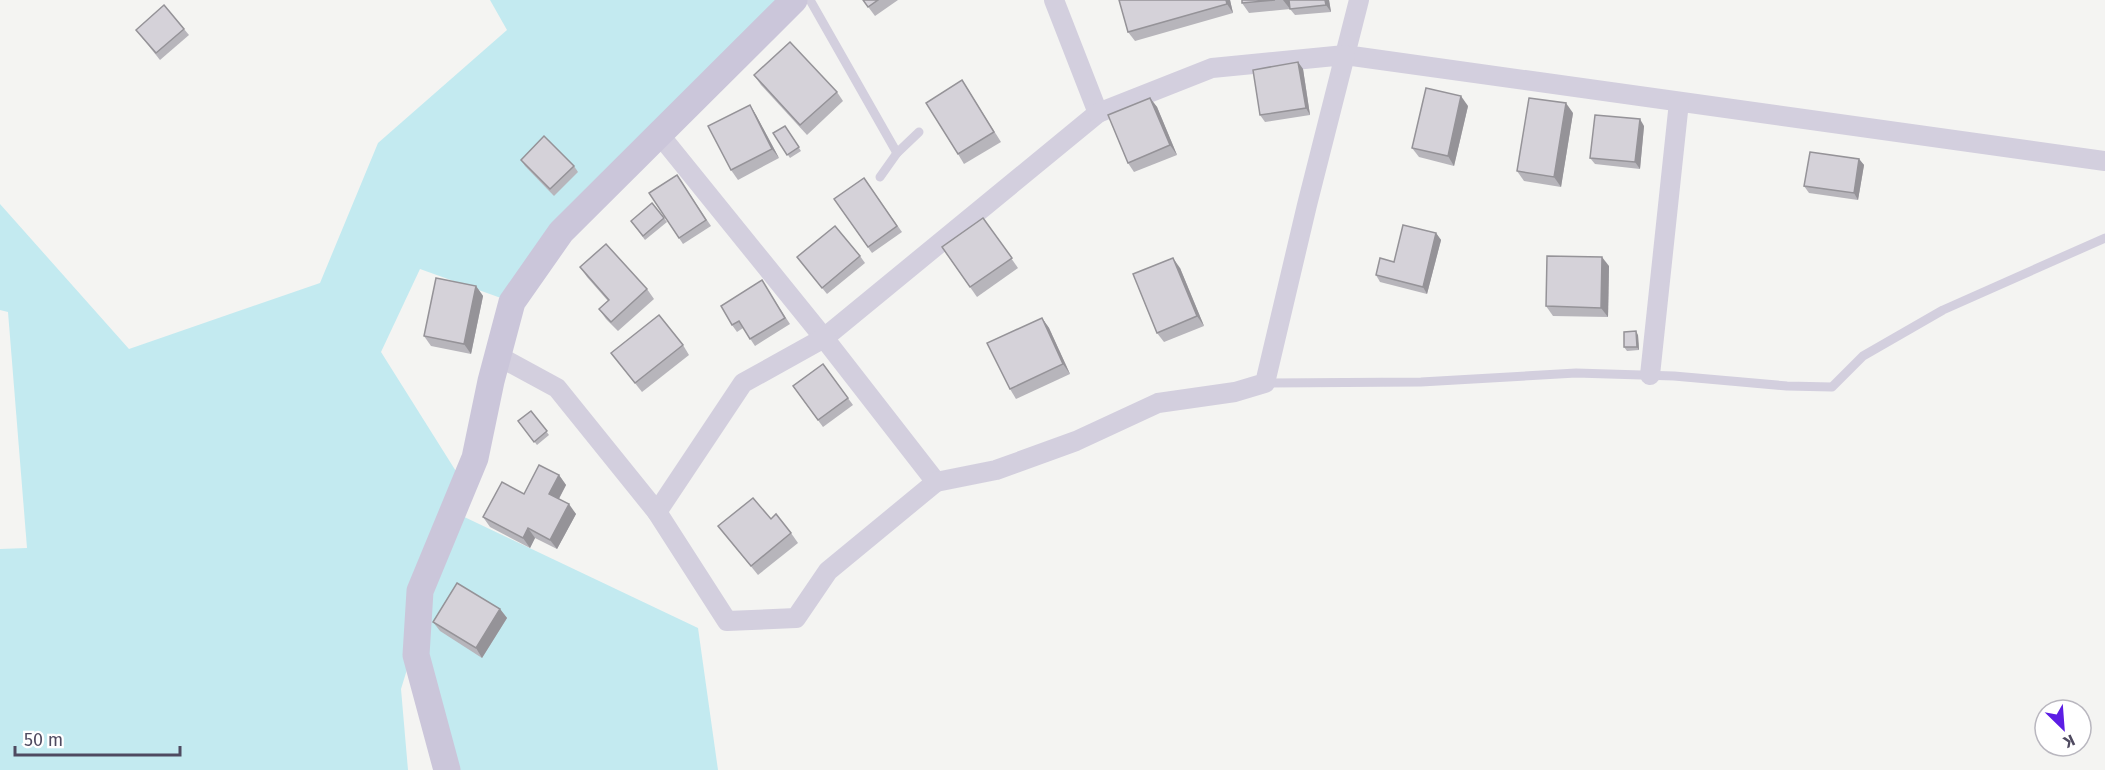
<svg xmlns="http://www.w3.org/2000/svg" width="2105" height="770" viewBox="0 0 2105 770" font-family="'Fira Sans',sans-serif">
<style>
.green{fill:#c3eaf0}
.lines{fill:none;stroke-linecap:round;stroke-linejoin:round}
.lane{stroke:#d3cfde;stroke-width:9}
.street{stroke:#d3cfde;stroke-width:20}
.secondary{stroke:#cbc6da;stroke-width:27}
.wall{fill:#b7b5bb}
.shaded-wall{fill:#959398}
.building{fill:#d5d2d9;stroke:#959398;stroke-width:1.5}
</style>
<rect width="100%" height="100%" fill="#f4f4f2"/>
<!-- green -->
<polygon class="green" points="490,0 793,0 512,302 420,269 381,352 464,484 456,513 698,628 718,770 444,770 416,655 433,585 401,689 408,770 0,770 0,549 27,548 8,312 0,310 0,204 129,349 320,283 378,143 507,30"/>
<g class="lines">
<!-- lane -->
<g class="lane">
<polyline points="810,0 897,153"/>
<polyline points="880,177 897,153 919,132"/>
<polyline points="1265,383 1421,382 1576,373 1674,376 1787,386 1832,387 1863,356 1943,310 2105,238"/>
</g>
<!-- street -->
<g class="street">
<polyline points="1359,0 1345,55 2105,161"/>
<polyline points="659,134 824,338 1098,113 1054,0"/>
<polygon points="824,338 936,482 828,571 796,618 727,621 657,512 743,383"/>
<polyline points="498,356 557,388 657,512"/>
<polyline points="1650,375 1679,102"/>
<polyline points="936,482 996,470 1076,441 1158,403 1235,392 1265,383 1307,205 1345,55 1212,68 1098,113"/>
</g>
<!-- secondary -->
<polyline class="secondary" points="447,770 416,655 420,591 475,458 491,381 512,302 561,232 794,0"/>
</g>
<!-- wall -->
<g class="wall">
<polygon points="863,0 898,0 875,16"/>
<polygon points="1119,0 1230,0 1233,13 1135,41 1128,32"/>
<polygon points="1242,0 1289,0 1290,9 1249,13 1242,3"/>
<polygon points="1329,0 1331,12 1295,15 1290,9"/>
<polygon points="184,29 189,35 160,60 136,30"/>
<polygon points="1298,62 1303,69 1310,115 1265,122 1260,115"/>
<polygon points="754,75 837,92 843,101 807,135 761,85"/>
<polygon points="962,80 1001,142 964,164 958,154"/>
<polygon points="1150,98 1157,107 1177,155 1134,172 1128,163"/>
<polygon points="750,105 756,115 779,158 738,180 731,170"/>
<polygon points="1468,106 1454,166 1419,157 1412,148"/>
<polygon points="1573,113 1561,187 1524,181 1517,171"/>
<polygon points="785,126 801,151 790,158 773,133"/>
<polygon points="1644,126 1640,169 1595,164 1590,158"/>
<polygon points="1859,159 1864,165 1858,200 1809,193 1804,186"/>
<polygon points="521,160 574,166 578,172 554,196 525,166"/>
<polygon points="677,175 711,226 683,244 649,193"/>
<polygon points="864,178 902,232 872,253 834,199"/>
<polygon points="664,218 667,222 645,240 631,221"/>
<polygon points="983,218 1018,268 977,297 942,247"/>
<polygon points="1436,233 1441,240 1427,294 1380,282 1376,275 1394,262"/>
<polygon points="860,256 865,263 827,294 797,257"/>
<polygon points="1609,266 1608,317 1553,316 1546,306"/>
<polygon points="580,267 647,289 654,299 618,331 606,319 599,309 608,301 587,277"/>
<polygon points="1180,268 1204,326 1164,342 1157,333"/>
<polygon points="476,286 483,296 471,354 431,346 424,336"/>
<polygon points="766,287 790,324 755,346 743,328 737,332 732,325"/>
<polygon points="1042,318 1049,328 1070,374 1016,399 1010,389"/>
<polygon points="1638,335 1639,350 1627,351 1624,347"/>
<polygon points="683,345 689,355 642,392 611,353"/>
<polygon points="823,364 853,405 823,427 793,386"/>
<polygon points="531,411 549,435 537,445 518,421"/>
<polygon points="559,475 566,485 559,499 576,514 557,549 535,538 530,548 490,527 483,517 524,494"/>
<polygon points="771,519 791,533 798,543 758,575 718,526"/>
<polygon points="500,609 507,618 482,658 440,631 433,622"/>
</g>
<!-- shaded-wall -->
<g class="shaded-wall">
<polygon points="1226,0 1230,0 1233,13 1227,4"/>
<polygon points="1283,0 1289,0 1290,9"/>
<polygon points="1325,0 1329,0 1331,12 1326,5"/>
<polygon points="1298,62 1303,69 1310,115 1306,108"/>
<polygon points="1461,96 1468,106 1454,166 1448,156"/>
<polygon points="1150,98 1157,107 1177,155 1170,145"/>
<polygon points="1566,103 1573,113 1561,187 1554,177"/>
<polygon points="750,105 756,115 779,158 772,149"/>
<polygon points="1640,119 1644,126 1640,169 1635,162"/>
<polygon points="1859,159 1864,165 1858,200 1854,193"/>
<polygon points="1436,233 1441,240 1427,294 1423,287"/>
<polygon points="1602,257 1609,266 1608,317 1601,308"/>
<polygon points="1173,258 1180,268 1204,326 1197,316"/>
<polygon points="476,286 483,296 471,354 464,344"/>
<polygon points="1042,318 1049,328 1070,374 1063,364"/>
<polygon points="1636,331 1638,335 1639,350 1637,347"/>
<polygon points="559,475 566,485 556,504 549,494"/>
<polygon points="569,504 576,514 557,549 550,540"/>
<polygon points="528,528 535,538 530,548 523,538"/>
<polygon points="500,609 507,618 482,658 476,648"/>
</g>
<!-- building -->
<g class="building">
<polygon points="863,0 878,0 868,7"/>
<polygon points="1119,0 1226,0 1227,4 1128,32"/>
<polygon points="1242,0 1275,0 1242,3"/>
<polygon points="1289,0 1325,0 1326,5 1290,9"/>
<polygon points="164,5 184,29 156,53 136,30"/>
<polygon points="790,42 837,92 800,125 754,75"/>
<polygon points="1298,62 1306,108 1260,115 1253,70"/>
<polygon points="962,80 994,132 958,154 926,103"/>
<polygon points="1426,88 1461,96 1448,156 1412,148"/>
<polygon points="1150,98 1170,145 1128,163 1108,115"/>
<polygon points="1529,98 1566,103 1554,177 1517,171"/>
<polygon points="750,105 772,149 731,170 708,126"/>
<polygon points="1595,115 1640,119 1635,162 1590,158"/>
<polygon points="785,126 799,147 787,155 773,133"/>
<polygon points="544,136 574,166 550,189 521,160"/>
<polygon points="1810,152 1859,159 1854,193 1804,186"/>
<polygon points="677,175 706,220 679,238 649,193"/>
<polygon points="864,178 897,226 868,247 834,199"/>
<polygon points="652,203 664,218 643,236 631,221"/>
<polygon points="983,218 1012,258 970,287 942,247"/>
<polygon points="1403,225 1436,233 1423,287 1376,275 1380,258 1394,262"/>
<polygon points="835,226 860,256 822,288 797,257"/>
<polygon points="606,244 647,289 611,322 599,309 609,300 580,267"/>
<polygon points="1547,256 1602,257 1601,308 1546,306"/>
<polygon points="1173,258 1197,316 1157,333 1133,274"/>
<polygon points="436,278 476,286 464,344 424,336"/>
<polygon points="762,280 785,318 750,339 739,321 732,325 721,306"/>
<polygon points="659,315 683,345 635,383 611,353"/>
<polygon points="1042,318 1063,364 1010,389 987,343"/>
<polygon points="1636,331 1637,347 1624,347 1624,332"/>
<polygon points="823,364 848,398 818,420 793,386"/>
<polygon points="531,411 547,431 534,442 518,421"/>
<polygon points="539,465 559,475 549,494 569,504 550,540 528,528 523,538 483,517 502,482 524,494"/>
<polygon points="753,498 771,519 776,514 791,533 751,566 718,526"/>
<polygon points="457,583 500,609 476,648 433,622"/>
</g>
<!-- north arrow -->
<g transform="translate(2063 728) rotate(155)"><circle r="28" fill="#ffffff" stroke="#b9b7bf" stroke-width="1.5"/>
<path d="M0-4.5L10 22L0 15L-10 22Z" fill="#5c1de4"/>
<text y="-9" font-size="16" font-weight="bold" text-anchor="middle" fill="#4f4a60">K</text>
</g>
<!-- scale -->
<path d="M15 746v9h165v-9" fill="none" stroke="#4f4a60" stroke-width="3"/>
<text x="24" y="746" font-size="18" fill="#4f4a60" stroke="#ffffff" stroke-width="4.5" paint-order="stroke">50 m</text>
</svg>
